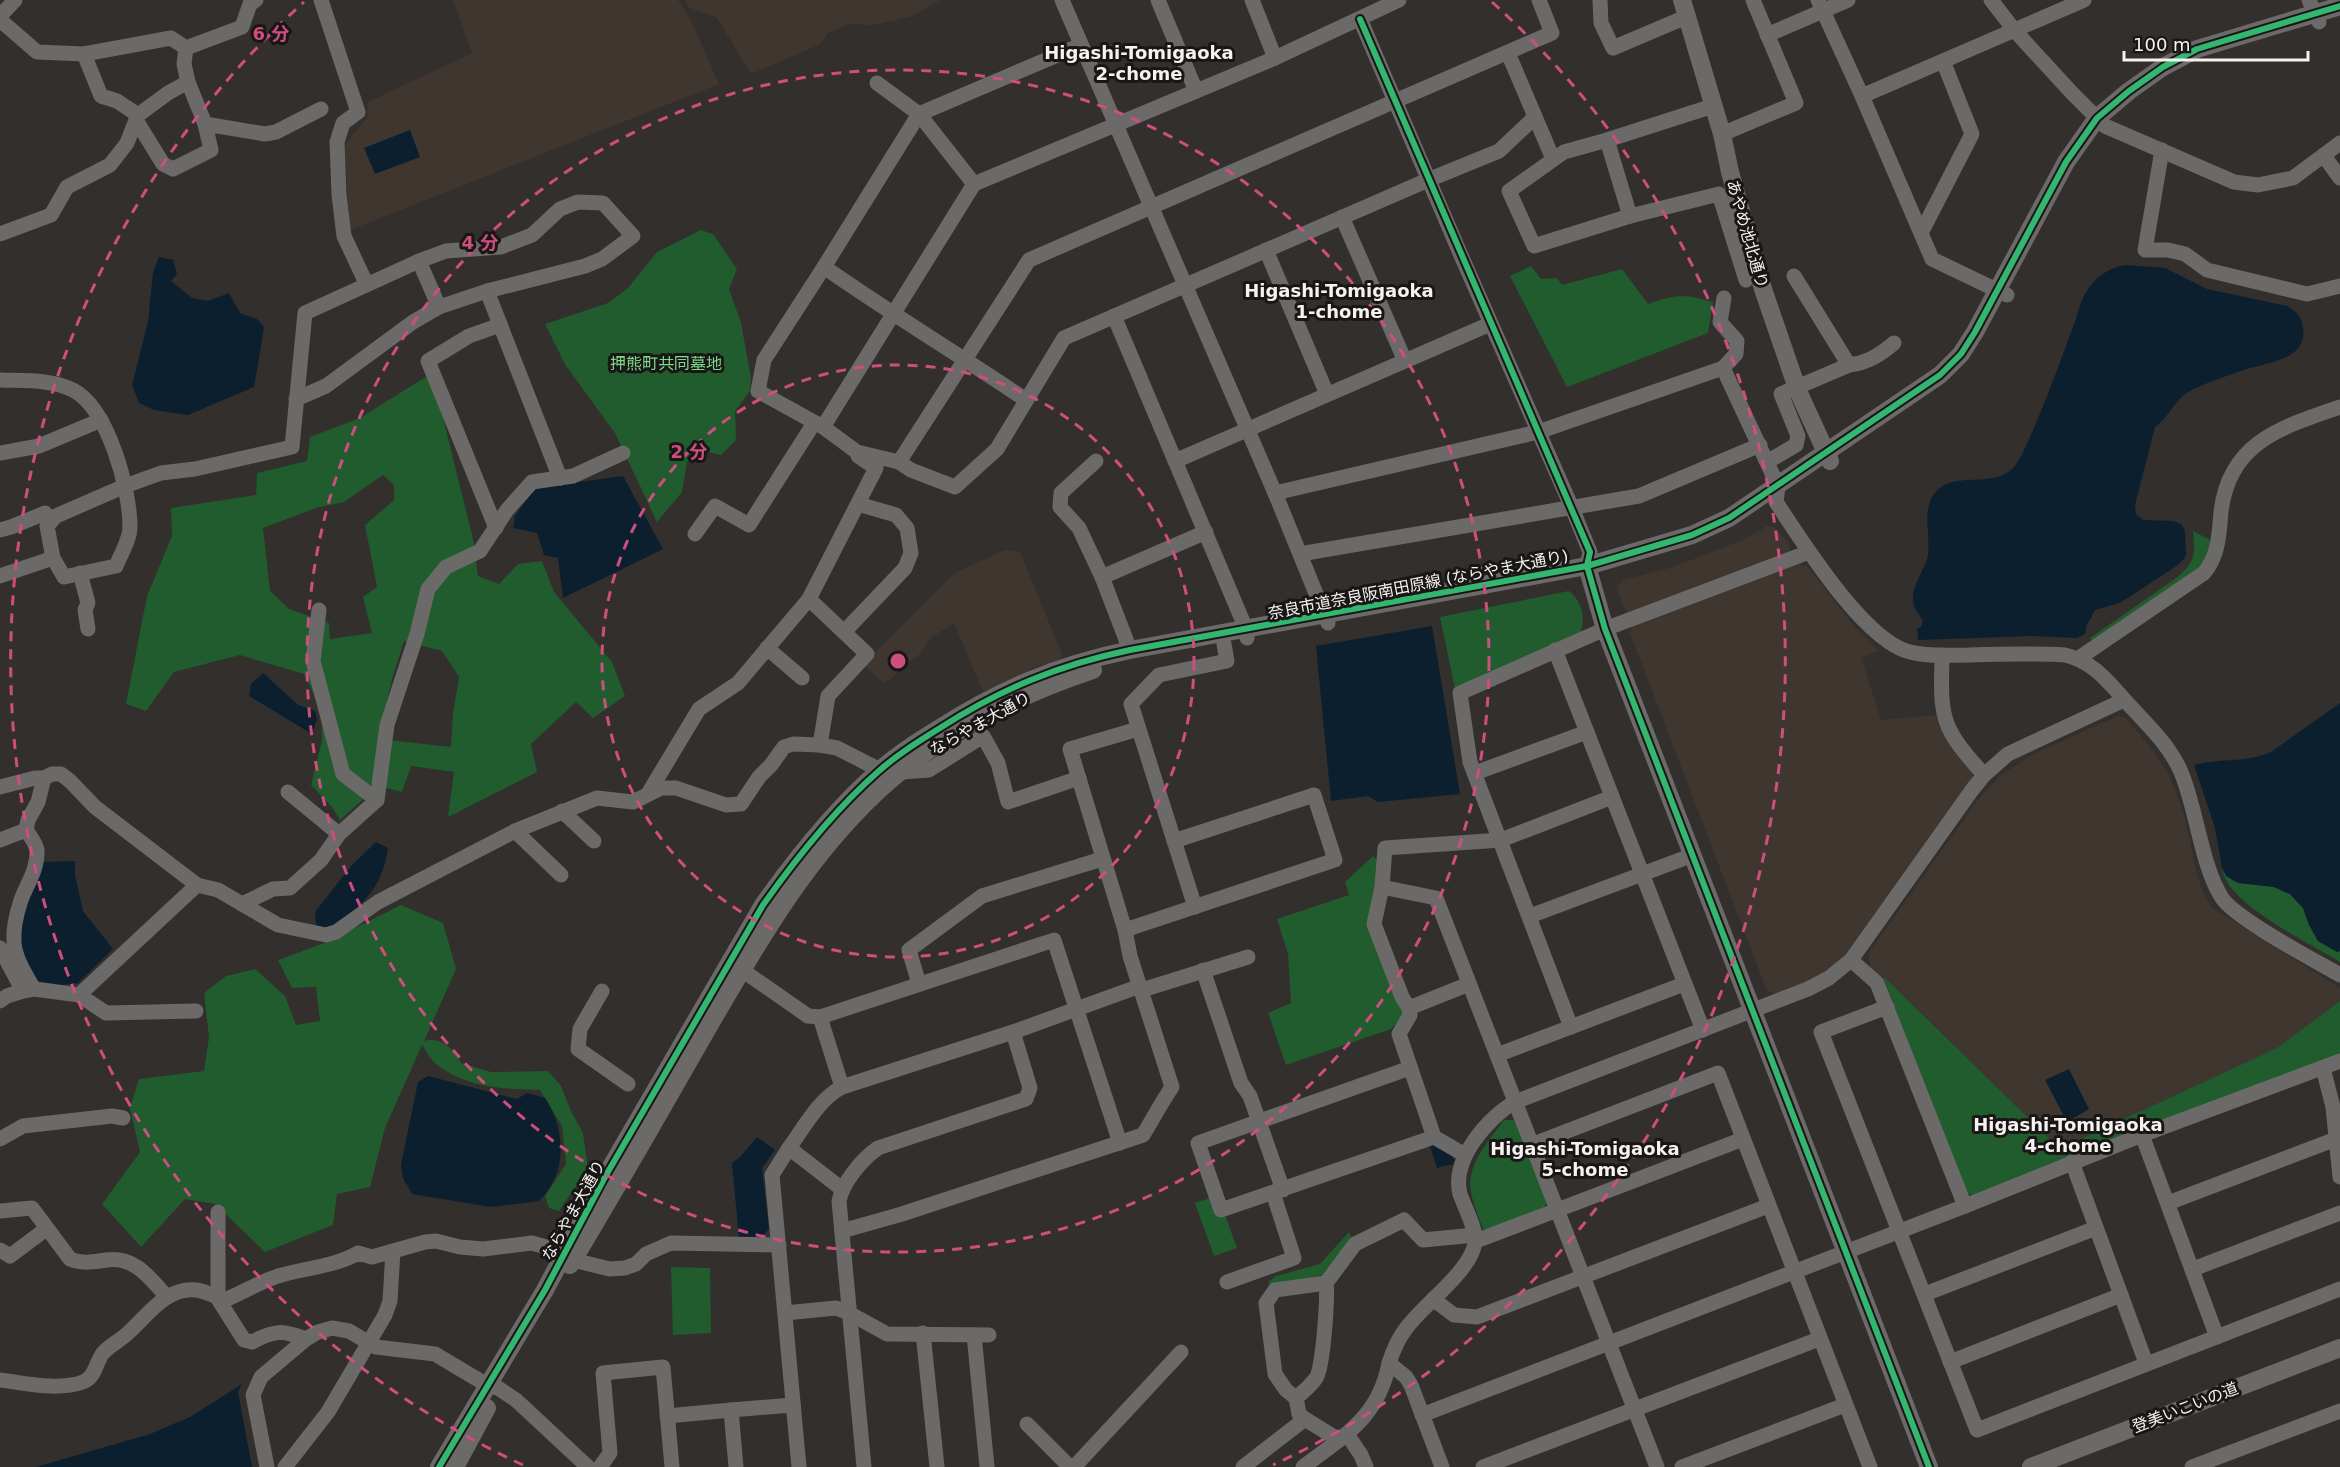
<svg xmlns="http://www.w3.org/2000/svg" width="2340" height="1467" viewBox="0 0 2340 1467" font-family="'DejaVu Sans','Noto Sans JP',sans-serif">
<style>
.built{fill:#403630}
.green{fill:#205c2d;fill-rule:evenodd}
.water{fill:#0c1f2f}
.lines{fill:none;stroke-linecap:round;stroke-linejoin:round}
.minor{stroke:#6b6a68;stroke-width:15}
.tertiary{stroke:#6b6a68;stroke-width:18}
.cycleway-casing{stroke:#191716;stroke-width:10}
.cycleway{stroke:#33b770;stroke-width:6}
.ring{fill:none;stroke:#cf4e80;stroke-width:3;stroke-dasharray:10 8}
.labels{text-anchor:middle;stroke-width:6;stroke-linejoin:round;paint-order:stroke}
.street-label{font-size:16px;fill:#f5f2f0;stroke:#191716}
.park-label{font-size:16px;fill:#7dd98b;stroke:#191716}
.neighbourhood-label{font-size:18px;font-weight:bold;fill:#f5f2f0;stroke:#191716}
.centre{fill:#cf4e80;stroke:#191716;stroke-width:3}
.ring-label{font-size:18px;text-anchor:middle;font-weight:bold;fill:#cf4e80;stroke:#191716;stroke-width:6;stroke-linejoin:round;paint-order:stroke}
</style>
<rect width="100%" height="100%" fill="#322f2d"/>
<!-- built -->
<g class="built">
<polygon points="453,0 678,0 691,20 719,84 350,230 344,145 367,118 368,102 472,53"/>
<polygon points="685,0 940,0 912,16 874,25 848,24 827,34 821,44 751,74 717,18 688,7"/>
<polygon points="1767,526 1775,527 1789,543 1790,553 1629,613 1624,608 1617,589 1622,580 1666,569 1694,559 1745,539"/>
<polygon points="1005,550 1020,552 1062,654 1059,661 1031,668 1025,674 983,692 954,623 932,637 918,656 904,665 891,679 884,683 864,666 873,654 956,572"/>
<polygon points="1797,563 1807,566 1854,626 1879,651 1861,657 1881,720 1938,715 1972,771 1972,779 1840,962 1817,978 1777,995 1767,991 1630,633 1633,625"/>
<polygon points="2118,716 2126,718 2154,752 2169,775 2185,817 2195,867 2202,890 2211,907 2340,988 2340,1001 2277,1048 2072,1143 2051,1140 1883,976 1871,971 1868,954 1977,801 1999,777 2031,755"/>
</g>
<!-- green -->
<g class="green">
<polygon points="701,230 713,234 737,269 729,289 741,323 751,378 750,391 735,411 736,440 721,455 708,452 687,462 682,492 657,522 615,433 566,366 545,324 608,303 628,288 657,252"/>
<path d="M1531,266L1541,279L1557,278L1562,285L1622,269L1648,304C1675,294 1685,294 1713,302L1708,333L1567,387L1510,276Z"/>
<path d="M432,373L474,543L478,576L499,584L518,564L542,561L554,592L612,662L625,696L593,718L576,702L531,744L537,772L448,817L454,772L411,766L402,792L371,784L368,795L340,820L332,807L311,785L322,741V712L304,674L240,655L174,672L146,711L126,704L147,596L172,536L171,508L256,495L257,473L307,461L310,437L360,418ZM383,475L394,485V500L365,525L377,587L363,597L372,633L330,639L329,623L289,609L270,591L263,528L316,508L344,502ZM404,641L442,651L459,677L453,713L451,747L379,739L392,679Z"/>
<path d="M2193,531L2212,541L2207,557L2197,570L2092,641L2090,638L2179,576C2196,560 2195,555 2193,531Z"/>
<path d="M1569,591C1582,601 1586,618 1580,634L1455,689L1440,617Z"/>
<polygon points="1373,856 1379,862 1368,924 1404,1016 1391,1029 1286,1065 1268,1013 1291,1003 1288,954 1277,919 1349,895 1345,882"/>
<path d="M2222,868L2233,881L2274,887L2290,894L2303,908L2309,925L2337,952L2340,951V962C2310,943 2226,904 2222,868Z"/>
<path d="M401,905L443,923L456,969L424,1041C439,1035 456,1050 461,1063L491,1072L548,1071L561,1086L570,1109L583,1133L588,1168L559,1211L549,1208L545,1196L566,1164L562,1126L540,1090C504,1089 466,1088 436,1064C430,1059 426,1051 422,1045L385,1128L370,1187L337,1194L333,1225L265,1252L215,1204L185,1199L141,1247L102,1204L140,1152L130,1108L139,1079L204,1071L209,1037L204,993L226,976L255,969L285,996L296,1025L320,1021L316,987L292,988L278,960L327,942Z"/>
<polygon points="1883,976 2051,1140 2072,1143 2277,1048 2340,1001 2340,1056 1974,1196 1965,1192"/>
<path d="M1504,1120H1514L1547,1203L1542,1211L1488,1231L1483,1229C1479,1217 1473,1205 1471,1192C1466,1164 1489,1141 1504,1120Z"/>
<polygon points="1210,1198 1217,1217 1225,1215 1237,1248 1214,1256 1195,1203"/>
<polygon points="1349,1232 1352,1239 1327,1274 1272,1286 1268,1282 1276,1276 1320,1264"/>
<polygon points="671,1267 710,1268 711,1333 673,1335"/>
</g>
<!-- water -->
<g class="water">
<polygon points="410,130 420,157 375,174 364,148"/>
<polygon points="159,257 173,260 177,274 171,281 192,298 208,301 229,293 240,313 257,319 264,327 254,387 188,415 154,410 139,403 132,385 148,322 153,272"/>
<path d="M2125,265L2165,268L2207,289L2287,306C2296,311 2302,317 2303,327C2309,359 2267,363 2247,369C2229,375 2211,381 2194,389C2173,399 2171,416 2155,427L2135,505L2136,514L2143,520L2173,521L2181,524L2185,531L2186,554L2184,559L2175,567L2120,603L2095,610L2087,625L2085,634L2077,638L2032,636L1918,640L1917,629L1921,627L1923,621C1921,616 1916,612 1914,606C1908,588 1925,572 1928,555C1930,539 1925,518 1929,505C1942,461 1996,496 2017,463C2023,454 2028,441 2033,430C2049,393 2063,354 2077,316C2083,290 2098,270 2125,265Z"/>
<polygon points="623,476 663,549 563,598 558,558 544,555 537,533 513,528 515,516 535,488"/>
<polygon points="1432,626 1460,794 1378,802 1368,796 1331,801 1316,646"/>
<polygon points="263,673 298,705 315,711 317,719 312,734 249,696 251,684"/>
<path d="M2340,703V951L2337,952L2318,941L2309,925L2303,908L2290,894L2274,887L2238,883L2226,876L2222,868L2215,828L2194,765C2220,758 2246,763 2271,752Z"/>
<path d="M376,842L388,848C383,888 359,911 325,930L316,925L315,912L351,866Z"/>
<polygon points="75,861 75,875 83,911 113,949 78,983 61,985 37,981 19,954 15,927 38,862"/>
<polygon points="2069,1069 2089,1109 2067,1122 2045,1080"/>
<path d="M428,1076L517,1099L527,1093L545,1098C566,1130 568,1173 539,1201L491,1207L412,1194L403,1178L401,1165L418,1082Z"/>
<polygon points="757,1137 775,1150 762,1168 769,1229 760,1239 739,1238 732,1163 740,1157"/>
<polygon points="1429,1143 1452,1154 1454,1160 1453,1164 1437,1168"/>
<polygon points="242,1384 238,1392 252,1467 36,1467 150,1434 190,1417"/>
</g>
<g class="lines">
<!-- minor -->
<g class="minor">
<polyline points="321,0 358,112 343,123 337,142 339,195 344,236 366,283"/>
<polyline points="1062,0 1275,493 1328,623"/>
<polyline points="1158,0 1196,91"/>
<polyline points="1252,0 1275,58"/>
<polyline points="1600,0 1601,23 1613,48 1686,17"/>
<polyline points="1818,0 1862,96 1932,259 2007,295"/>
<polyline points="1991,0 2015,31 2072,93 2105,126 2234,182 2258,185 2293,178 2340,143"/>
<polyline points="2309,0 2319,22"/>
<polyline points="0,16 15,0"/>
<polyline points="1360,19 1460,253 1572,508 1590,552 1587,566"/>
<polyline points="0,20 37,52 84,54 171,38 186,48 242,27 250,4 256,0"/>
<polyline points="1767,35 1848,0"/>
<polyline points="1081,45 919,114 824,267 764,360 758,391 823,427 857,452 899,462 911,470 955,487 997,449 1064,338 1428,180 1499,151 1534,118"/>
<polyline points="1508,53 1553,159"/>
<polyline points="84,54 101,96 117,101 138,115"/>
<polyline points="877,83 919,114 974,184"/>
<polyline points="1862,96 2084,0"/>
<polyline points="136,120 163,164 173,169 211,150 205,124 188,82"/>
<polyline points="205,124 265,134 276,132 321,109"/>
<polyline points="1722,134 1796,103 1753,0"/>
<polyline points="1607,140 1564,152 1509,191 1534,246 1630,216 1719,194 1746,280"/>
<polyline points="2162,150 2145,250 2168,250 2185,254 2207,270 2307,294 2340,286"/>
<polyline points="2324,156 2340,178"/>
<polyline points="1630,216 1607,140 1713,106"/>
<polyline points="1342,217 1405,361"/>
<polyline points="1921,233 1972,134 1943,61"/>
<polyline points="0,234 51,215 67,187 110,165 127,143 138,115 168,93 188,82 184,64 186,48"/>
<polyline points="1266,250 1327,394"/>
<polyline points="419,261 439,307"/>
<path d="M824,267C890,313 959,355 1026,400"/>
<polyline points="487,291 560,478"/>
<polyline points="1114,316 1246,629 1247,638"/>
<path d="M1849,365C1867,363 1880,355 1894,343"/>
<polyline points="1723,368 1736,354 1737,341 1720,322 1724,298"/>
<path d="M0,380C24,381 51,379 73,390C108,408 130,489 130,527C130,539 121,554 116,566L64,577L53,558L0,576"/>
<polyline points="823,427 974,184 1275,58 1399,0"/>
<polyline points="0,453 39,446 101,420"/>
<polyline points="1096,461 1061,493 1060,507 1079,528 1102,577 1130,650"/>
<polyline points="1175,461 1490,324"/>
<polyline points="899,462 1029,260 1552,33 1539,0"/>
<polyline points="1767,462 1796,445 1798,436 1781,394 1849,365 1794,276"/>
<path d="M1275,493L1538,432L1723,368L1778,486L1776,502C1802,541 1864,641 1910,652C1929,657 1950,655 1969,655C2001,654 2033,653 2065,655C2091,661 2105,678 2122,697C2143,721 2168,742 2181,772C2197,810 2201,865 2222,898C2236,919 2314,960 2340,975"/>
<polyline points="496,528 428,361 469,336 500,325"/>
<polyline points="0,530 11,527 45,513"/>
<polyline points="695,534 715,506 749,525 814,423"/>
<polyline points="1300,554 1639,496 1760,445"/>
<polyline points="53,558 47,526 56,516 125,486 161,473 195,469 292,447 305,313 419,261 446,251 501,247 532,235 560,209 578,202 603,203 633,236 602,259 585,266 487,291 439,307 413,322 326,386 296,399"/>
<polyline points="80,573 88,603 85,610 88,629"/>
<polyline points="1102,577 1206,532"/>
<polyline points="809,599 867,654 828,696 820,745"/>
<polyline points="319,610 313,661 343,774 377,800"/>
<polyline points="844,632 905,568 911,553 907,528 896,515 858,504"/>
<polyline points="767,648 802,678"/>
<polyline points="1555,650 1703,1030"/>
<path d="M1942,655C1942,681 1938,711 1952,734C1960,749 1973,762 1984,775"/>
<path d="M2079,658L2204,573C2219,555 2219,534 2221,512C2229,442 2282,427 2340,407"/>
<polyline points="1475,773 1587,732"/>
<polyline points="0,787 35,778 44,778 52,774 61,774 70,781 95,807 197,885 218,890 278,925 326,935 336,932 378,902 515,831 597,798 633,802 661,788 676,788 726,805 741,804 759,777 771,765 784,747 793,744 820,745 837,748 880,770 901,772 929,770 983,736 998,763 1008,802 1079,778"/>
<polyline points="288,792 339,834"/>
<polyline points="649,792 699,709 738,683 809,599 876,468 858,456"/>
<polyline points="562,811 594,841"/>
<polyline points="515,831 561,875"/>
<polyline points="0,840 26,830"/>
<polyline points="1382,887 1436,898 1657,1467"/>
<polyline points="242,904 273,889 290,888 321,860 339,834 377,800 387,725 417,634 428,589 446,567 480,551 507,510 532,482 573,476 623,453"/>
<polyline points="1195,907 1131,704 1159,675 1227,661 1224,644"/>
<polyline points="1530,916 1693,855"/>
<polyline points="1125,930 1335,860 1314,795 1174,841"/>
<polyline points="0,948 23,991 34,989 79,995 197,885"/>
<polyline points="1851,960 1877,983 1965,1206"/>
<polyline points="742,970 808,1016 820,1017"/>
<polyline points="1203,970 1241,1083 1250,1096 1283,1190"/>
<polyline points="919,984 909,950 982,896 1102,859"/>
<path d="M34,989C26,975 15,959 14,942C13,928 17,912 21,900C27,884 38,869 37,850C36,843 30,836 26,830L28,820L38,802L44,778"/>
<polyline points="1142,990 1248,957"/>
<polyline points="602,991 580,1029 578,1049 628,1084"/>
<polyline points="79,995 106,1013 196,1011"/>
<polyline points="0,1001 7,996 23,991"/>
<polyline points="1887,1007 1821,1032 1977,1430 2340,1289"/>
<polyline points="1409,1008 1402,997 1374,924 1382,887 1385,848 1501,840 1612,797"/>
<polyline points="1571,1027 1470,762 1460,693 1605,629 1809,552"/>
<polyline points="1497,1055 1684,984"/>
<polyline points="1410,1068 1198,1143 1221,1210 1434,1137"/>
<polyline points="2323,1068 2333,1107 2340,1177"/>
<polyline points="842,1087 820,1017 1054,940 1120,1143"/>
<polyline points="2142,1135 2217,1337"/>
<polyline points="0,1139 23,1126 112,1116 123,1118"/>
<polyline points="1531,1145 1718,1073 1870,1467"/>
<path d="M789,1148C805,1126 818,1100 842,1087L1013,1032L1140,986"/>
<polyline points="1465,1155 1434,1137 1399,1034 1410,1015 1409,1008 1469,984"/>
<polyline points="2072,1162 2146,1363"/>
<polyline points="2168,1203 2336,1139"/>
<path d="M0,1211L32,1208L70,1259C81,1264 94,1262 106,1260C135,1256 150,1278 167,1297"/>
<path d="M218,1212V1299L244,1340L252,1342C275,1330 282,1330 306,1339"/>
<path d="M842,1231L902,1214L1143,1135C1153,1119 1161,1103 1172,1087L1130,956L1125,930L1070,749L1138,729"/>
<polyline points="1476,1241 1743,1139"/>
<polyline points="0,1250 10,1256 46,1229"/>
<polyline points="2193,1269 2340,1213"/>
<polyline points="1227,1282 1294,1258 1273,1193"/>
<polyline points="1925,1294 2096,1228"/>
<polyline points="1433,1299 1454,1315 1477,1317 1768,1206"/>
<polyline points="785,1313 836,1308 849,1313 887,1334 989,1335"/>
<polyline points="923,1333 937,1467"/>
<polyline points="974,1335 987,1467"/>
<polyline points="1950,1362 2121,1295"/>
<path d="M0,1380C26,1383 57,1391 83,1382C95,1378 96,1362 103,1353C110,1345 121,1340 128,1333C148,1315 166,1287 196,1290C207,1291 215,1298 227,1299C244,1292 260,1282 278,1276C304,1268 334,1267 358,1253L372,1257L425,1242L436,1241L460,1247L483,1249L532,1243L564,1252L573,1260L610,1269L625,1268L636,1264L646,1254L671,1243L779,1245"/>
<polyline points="1296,1398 1286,1390 1275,1374 1266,1303 1275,1290 1326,1283"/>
<polyline points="1422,1415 1965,1206 2142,1135 2340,1061"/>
<polyline points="667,1416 731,1410"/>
<path d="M1305,1419L1299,1414L1296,1398C1302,1393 1312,1384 1316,1378C1323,1370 1328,1296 1326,1283L1355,1244L1404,1220L1423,1240L1475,1235"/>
<polyline points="1027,1424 1070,1467"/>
<polyline points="1347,1434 1361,1455 1366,1467"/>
<polyline points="267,1467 253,1395 261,1377 306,1339 318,1332 332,1328 349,1331 376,1347 435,1354 487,1385 498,1388 516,1400 588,1467"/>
<polyline points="285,1467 328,1412 385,1315 390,1301 393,1251"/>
<polyline points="600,1467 610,1453 603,1373 663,1367 672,1467"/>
<polyline points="736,1467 731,1410 793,1405"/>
<polyline points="799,1467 772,1175 789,1148 842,1189"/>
<path d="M864,1467L839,1201C843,1182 862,1159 878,1148L1026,1099L1030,1088L1013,1032"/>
<polyline points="1074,1467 1181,1352"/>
<polyline points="1243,1467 1305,1419 1339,1440"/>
<path d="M1303,1467C1344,1436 1379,1417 1389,1363"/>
<path d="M1442,1467L1411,1385L1406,1377L1389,1363C1393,1351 1397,1340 1405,1330C1422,1305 1472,1271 1475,1242C1477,1230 1464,1206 1460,1194C1451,1160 1488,1117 1515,1102L1808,989L1829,978L1851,960L1972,790L1984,775L2008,754L2124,700"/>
<polyline points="1483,1467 1819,1339"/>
<polyline points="1682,1467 1845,1405"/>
<polyline points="2192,1467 2340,1411"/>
</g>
<!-- tertiary -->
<g class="tertiary">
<polyline points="1682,0 1722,134 1730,172 1763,289 1798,391 1830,461"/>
<polyline points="1587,566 1605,629 1929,1467"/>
<path d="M570,1265C618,1186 663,1106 709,1026C758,942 806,858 878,791C938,735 1015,696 1093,670"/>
<path d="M439,1467L545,1290L605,1177L763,905C797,857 835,809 880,770C898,754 919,741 940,728C1001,689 1058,665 1130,650L1587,566L1692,535L1729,518L1940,375L1961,354L1975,332L2066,162L2097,118L2129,91L2163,67L2197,49L2340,6"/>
<polyline points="455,1467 487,1408"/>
<polyline points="2031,1467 2340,1348"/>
</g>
<defs>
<g id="cycleway">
<polyline points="1360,19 1590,552 1587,566 1605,629 1929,1467"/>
<path d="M439,1467L545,1290L605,1177L763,905C797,857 835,809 880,770C898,754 919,741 940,728C1001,689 1058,665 1130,650L1587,566L1692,535L1729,518L1940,375L1961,354L1975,332L2066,162L2097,118L2129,91L2163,67L2197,49L2340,6"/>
</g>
</defs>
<!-- cycleway casing -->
<use href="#cycleway" class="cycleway-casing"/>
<!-- cycleway -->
<use href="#cycleway" class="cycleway"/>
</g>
<!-- distance rings -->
<g class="ring">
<circle cx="898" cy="661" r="296"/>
<circle cx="898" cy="661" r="591"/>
<path d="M523 1465A887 887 0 0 1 304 2M1492 2A887 887 0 0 1 1273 1465"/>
</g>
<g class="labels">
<!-- street labels -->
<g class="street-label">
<text transform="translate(1748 234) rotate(74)" y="6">あやめ池北通り</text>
<text transform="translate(1418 584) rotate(-11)" y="6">奈良市道奈良阪南田原線 (ならやま大通り)</text>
<text transform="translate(980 723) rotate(-29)" y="6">ならやま大通り</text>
<text transform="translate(573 1210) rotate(-61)" y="6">ならやま大通り</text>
<text transform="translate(2185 1407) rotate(-21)" y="6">登美いこいの道</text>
</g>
<!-- park labels -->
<g class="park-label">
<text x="666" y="369">押熊町共同墓地</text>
</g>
<!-- neighbourhood labels -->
<g class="neighbourhood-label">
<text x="1139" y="59">Higashi-Tomigaoka<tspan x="1139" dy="21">2-chome</tspan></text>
<text x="1339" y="297">Higashi-Tomigaoka<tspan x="1339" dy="21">1-chome</tspan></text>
<text x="2068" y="1131">Higashi-Tomigaoka<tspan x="2068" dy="21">4-chome</tspan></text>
<text x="1585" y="1155">Higashi-Tomigaoka<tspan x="1585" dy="21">5-chome</tspan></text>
</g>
</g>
<circle cx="898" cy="661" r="9" class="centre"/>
<g class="ring-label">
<text x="271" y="40">6 分</text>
<text x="480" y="249">4 分</text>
<text x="689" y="458">2 分</text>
</g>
<!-- scale -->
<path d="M2124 51v9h184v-9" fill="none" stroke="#f5f2f0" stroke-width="3"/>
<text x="2133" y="51" font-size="18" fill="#f5f2f0" stroke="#191716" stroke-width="4.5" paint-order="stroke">100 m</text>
</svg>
